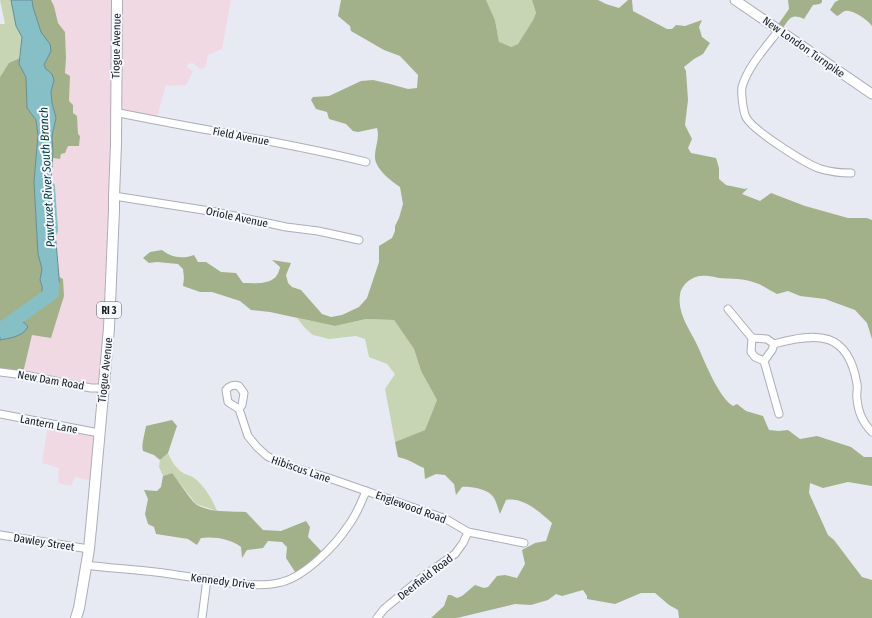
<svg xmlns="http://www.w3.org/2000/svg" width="872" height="618" viewBox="0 0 872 618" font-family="'Fira Sans Condensed',sans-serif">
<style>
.commercial{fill:#f1d9e4}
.green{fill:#c8d5b4}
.forest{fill:#a2b189}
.water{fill:#87bfc6;stroke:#658d93}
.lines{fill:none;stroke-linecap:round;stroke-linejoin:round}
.river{stroke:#87bfc6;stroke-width:14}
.street-casing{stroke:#abaeb6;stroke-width:9}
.secondary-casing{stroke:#abaeb6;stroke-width:11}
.primary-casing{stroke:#abaeb6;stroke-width:12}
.street{stroke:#fff;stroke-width:7}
.secondary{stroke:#fff;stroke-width:9}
.primary{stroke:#fff;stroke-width:10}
.labels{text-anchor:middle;stroke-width:4;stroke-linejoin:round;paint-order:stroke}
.shield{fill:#f5f8ff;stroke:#595b5f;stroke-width:1}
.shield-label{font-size:10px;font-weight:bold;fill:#16181b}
.street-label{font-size:11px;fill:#16181b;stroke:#f5f8ff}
.water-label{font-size:12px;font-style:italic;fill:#023a3f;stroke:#f5f8ff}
</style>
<rect width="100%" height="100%" fill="#e7eaf3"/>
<!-- commercial -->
<g class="commercial">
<polygon points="51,0 231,0 222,49 208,55 205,68 200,69 193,63 188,64 187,67 193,71 186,85 165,86 165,88 156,121 116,113 102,387 23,373 32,335 63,279 58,277 56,242 49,209 53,158 60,159 61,154 68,146 79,146 80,136 78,134 77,116 73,113 69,101 70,76 65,73 66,58 65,32 58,23 54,6"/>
<polygon points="48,425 97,433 93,481 75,477 71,486 58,483 59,468 42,463"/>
</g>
<!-- green -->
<g class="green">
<polygon points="0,0 11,0 16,26 22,37 19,59 3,72 0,77 0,24 5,24"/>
<polygon points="486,0 532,0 536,13 533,20 518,44 511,47 499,43 495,20"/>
<polygon points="297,318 335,326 366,319 394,320 414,349 421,371 437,400 425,430 395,442 385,389 395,374 387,364 369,357 365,339 356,336 329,339 313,335 305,328"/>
<path d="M168,453C171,461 177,470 185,474C188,475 192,476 194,478C203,484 213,500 217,511L196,504L172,473L163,476L159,467L160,460Z"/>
</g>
<!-- forest -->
<g class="forest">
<polygon points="32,0 51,0 54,6 58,23 65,32 66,58 65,73 70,76 69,101 73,105 73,113 77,116 78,134 80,136 79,146 68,146 65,153 61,154 60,159 53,158 52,136 56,118 52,103 51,92 54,80 52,74 46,69 44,65 51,51 50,44 41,32 33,7"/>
<path d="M341,0H486L495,20L499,42L511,47L518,44L533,20L536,13L532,0H598L606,4L619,8L628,0H632L633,11L667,29H672L676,25L685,26L702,20L699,27L702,37L710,43L703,54L694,59L684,67L686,71L688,100L685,125L692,139L688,148L691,153L716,158L719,168V179L726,185L745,189L748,188L742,194L760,201L771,193L805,206L848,218H867L872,220V339L867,323L855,310L825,299L800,296L788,291L777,294C770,291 763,285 756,283C744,278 731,279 719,278C714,277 707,275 701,276C692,276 681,285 680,295C677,315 692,332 699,349C705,363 720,399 733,406L737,404L746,411L763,416L769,430L779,431L788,430L800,439L817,436L851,447L864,457H872V486L848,482L823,488L810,483L809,493L828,535L834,540L862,577L872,580V618H679L678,610L669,605L655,593H641L615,604L587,599V596L583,590L562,596L556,594L548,600L531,605L515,604L457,618H431L444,606L448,595H451L457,598L462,596L475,585L484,588L488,587L497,576L505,575L517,578L525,564L522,550L535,543L546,541L552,523C540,512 523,497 506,500L500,514C498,509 497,503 494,498C489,489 471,486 462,487L456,495L454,484L445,475L436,474L425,479L424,468C415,464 408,459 398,457L395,442L425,430L437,400L421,371L414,349L394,320L366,319L335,326L270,312L251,310L240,301L212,292H200L183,286L184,278L183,269L178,264L157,262L149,263L143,258L150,252L162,250C172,258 183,259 194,255L198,262H206L221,272L236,273L243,283C258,283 277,286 280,267L272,260L291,263L286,275L288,283L292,287L301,290L322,314L331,317L342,315L359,307L367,298L379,262V246L392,238L395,231V226L399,218L403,204L400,187C391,181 374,168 375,156C375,146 380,138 377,128L358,132L353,131L346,124L329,119L327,112L316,109L311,100L313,97L329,96L361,81L373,80L390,84L408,89L417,88L418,75L400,56L384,50L351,31L350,26L338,16Z"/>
<path d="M788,0H822V2L820,4L813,5L804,19C790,13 790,19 782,29L777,26L789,9Z"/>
<path d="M839,0H872V26C868,20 852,9 845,11C842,12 840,15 837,16L830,10L835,2Z"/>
<polygon points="18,59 19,59 19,64 26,77 27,108 36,120 38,135 34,182 38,254 42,269 40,280 42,286 42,293 59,282 59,277 63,279 64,296 51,338 32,335 23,373 0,372 0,340 19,335 0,323 0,77 9,63"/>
<path d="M172,420L177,426L168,453L160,460L154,455L143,451C141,445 145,433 146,426Z"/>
<path d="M172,473C178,480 191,501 197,505C212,513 230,511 246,512L263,530L281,531L306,521L310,527L308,537L323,553L297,575L286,558L287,547L282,542L268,541L263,548L247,550L242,558L241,547C232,539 213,536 201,538L197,545L188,539L156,534L154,527L148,524L145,514L148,499L144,490L157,491L161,487L163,476Z"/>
</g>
<!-- water -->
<g class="water">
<polygon points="11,0 32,0 33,7 41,32 50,44 51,51 44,65 46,69 52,74 54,80 51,92 52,103 56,118 52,136 53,152 49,209 56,242 59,277 59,282 52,297 46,299 42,293 42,286 40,280 42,269 38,254 34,182 38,135 36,120 27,108 26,77 19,64 22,37 16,26"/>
<path d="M18,320L25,323L28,327C22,337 10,338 0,340V323Z"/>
</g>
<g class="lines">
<!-- river -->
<g class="river">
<polyline points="48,187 51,230"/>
<polyline points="0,330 52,293 52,283"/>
</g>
<defs>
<g id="street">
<path d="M779,30C766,47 748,66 742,87C741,92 743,112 746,117C751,129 807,165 821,169C831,172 841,173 851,173"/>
<path d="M115,112C199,130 283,141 366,162"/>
<polyline points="114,196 216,212 286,227 318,231 359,240"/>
<polyline points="728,309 752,338"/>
<path d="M774,344C818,332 848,331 857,384C858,389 856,394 857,399C858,412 863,423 872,432"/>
<polyline points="764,361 772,350 774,344 767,339 752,338 751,352 755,357 764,361 779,414"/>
<polyline points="0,372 24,375 91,388 103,388"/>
<path d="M239,409L242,405L244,393L239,386C234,384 229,386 226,390L228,402L239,409L248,436L257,447L267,456L282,464L329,478L446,519L468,532L524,543"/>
<polyline points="0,414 99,433"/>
<polyline points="0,535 89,549"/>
<path d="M86,565C116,569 147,570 177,575C205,579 255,590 282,582C305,576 335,546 348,526C356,516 361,503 366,491"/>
<polyline points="202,618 207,579"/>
<polyline points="377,618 384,609 425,575 455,554 463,543 468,532"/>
</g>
<polyline id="secondary" points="735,0 872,94"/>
<polyline id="primary" points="76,618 79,608 89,549 93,507 109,328 114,210 114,196 116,144 117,0"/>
</defs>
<!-- street casing -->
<use href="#street" class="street-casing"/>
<!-- secondary casing -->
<use href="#secondary" class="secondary-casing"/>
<!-- primary casing -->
<use href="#primary" class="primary-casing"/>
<!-- street -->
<use href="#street" class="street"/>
<!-- secondary -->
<use href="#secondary" class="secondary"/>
<!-- primary -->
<use href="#primary" class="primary"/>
</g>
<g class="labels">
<!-- shield labels -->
<rect class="shield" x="97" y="302" width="24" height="16" rx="3"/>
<g class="shield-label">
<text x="109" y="314">RI 3</text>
</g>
<!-- street labels -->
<g class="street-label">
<text transform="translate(116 46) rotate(-89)" y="4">Tiogue Avenue</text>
<text transform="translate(804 47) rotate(35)" y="4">New London Turnpike</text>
<text transform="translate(241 136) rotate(11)" y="4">Field Avenue</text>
<text transform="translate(237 217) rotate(12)" y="4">Oriole Avenue</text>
<text transform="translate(105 370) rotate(-84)" y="4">Tiogue Avenue</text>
<text transform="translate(51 380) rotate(10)" y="4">New Dam Road</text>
<text transform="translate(49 424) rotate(11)" y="4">Lantern Lane</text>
<text transform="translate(301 469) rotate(19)" y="4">Hibiscus Lane</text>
<text transform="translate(411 507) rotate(20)" y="4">Englewood Road</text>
<text transform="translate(44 542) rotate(9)" y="4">Dawley Street</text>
<text transform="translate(425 577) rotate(-38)" y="4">Deerfield Road</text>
<text transform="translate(223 581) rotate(7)" y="4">Kennedy Drive</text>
</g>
<!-- water labels -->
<g class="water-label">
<text transform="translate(47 177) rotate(-93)" y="4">Pawtuxet River South Branch</text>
</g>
</g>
</svg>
